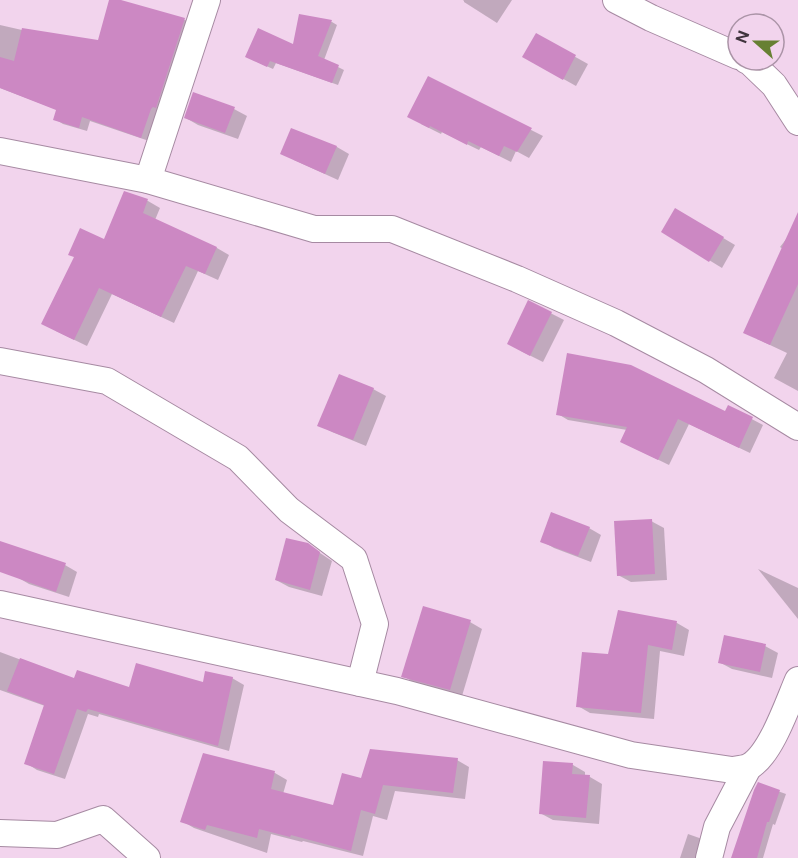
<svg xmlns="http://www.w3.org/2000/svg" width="798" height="858" viewBox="0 0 798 858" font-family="'DM Sans',sans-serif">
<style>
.shadow{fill:#0003}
.building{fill:#cc88c3}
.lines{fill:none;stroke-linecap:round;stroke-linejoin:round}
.street-casing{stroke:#a68aa2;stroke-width:28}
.street{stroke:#fff;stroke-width:26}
</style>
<rect width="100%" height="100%" fill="#f2d4ed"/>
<!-- shadow -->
<g class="shadow">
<polygon points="110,0 115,0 185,20 193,24 149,141 90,121 87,131 63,124 55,119 58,110 0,88 0,25 22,30 99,42"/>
<polygon points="463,0 512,0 497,23 464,2 464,1"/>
<polygon points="301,15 332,22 337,25 324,60 344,70 338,85 276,63 273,69 253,60 294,46"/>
<polygon points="536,35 588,64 576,86 524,57"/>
<polygon points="429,78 543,136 529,158 516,151 511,162 481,147 479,150 442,132 441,134 421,124"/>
<polygon points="234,109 247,116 238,139 198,125 186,118"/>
<polygon points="292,130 337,147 349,154 338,180 294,160"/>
<polygon points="125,192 148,201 160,208 155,220 217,248 229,255 218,280 198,271 174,323 112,294 87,346 56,331 105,241"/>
<polygon points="676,210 735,245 722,268 663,232"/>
<polygon points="798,224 798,391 774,378 787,353 757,339 783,249 780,247"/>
<polygon points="529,302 564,320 543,362 521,351"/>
<polygon points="373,389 386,396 366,446 332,432 319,425"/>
<polygon points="729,407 763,425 750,453 689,424 669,465 632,447 627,430 568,420 558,414 726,413"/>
<polygon points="651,521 664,528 667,580 631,582 618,575"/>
<polygon points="589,528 601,535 591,562 554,548 542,541"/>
<polygon points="308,545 332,561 322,596 289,587 276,580"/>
<polygon points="65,565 77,572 69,597 29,584 17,577"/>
<polygon points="758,569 798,588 798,619"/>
<polygon points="619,611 677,623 689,630 684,656 660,651 654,719 590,713 578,706 610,656"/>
<polygon points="470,622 482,629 462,696 415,683 403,676"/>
<polygon points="765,646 778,653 772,678 732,669 719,662"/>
<polygon points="0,652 75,680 130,689 204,684 232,678 244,685 229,751 99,714 98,717 88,714 65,779 37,770 26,763 45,706 0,690"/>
<polygon points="204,755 275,773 287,780 283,794 334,806 362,780 457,760 469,767 465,799 395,791 387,820 373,816 363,856 303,841 302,842 271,834 267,853 194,828 182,821"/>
<polygon points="544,762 573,765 585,772 585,777 590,777 602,784 599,824 553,820 540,813"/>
<polygon points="758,784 786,794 775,825 773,824 763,858 732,858"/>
<polygon points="688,834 705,840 700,858 680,858"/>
</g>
<!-- building -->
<g class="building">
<polygon points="109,0 121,0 185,18 156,108 153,107 151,109 141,138 82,117 79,128 53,120 56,110 0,88 0,57 14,61 22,28 98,40"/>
<polygon points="299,14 332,20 318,56 339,65 332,83 270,61 267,67 245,57 258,28 293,44"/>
<polygon points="536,33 576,55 563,80 522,57"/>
<polygon points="428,76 532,128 517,152 504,146 499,156 468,141 467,145 430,126 429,128 407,117"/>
<polygon points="193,92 235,107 225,133 184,118"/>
<polygon points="291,128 337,146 325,174 280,154"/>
<polygon points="124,191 148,199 143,213 217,247 205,274 186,266 161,317 99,288 74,340 41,324 74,257 68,255 80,228 104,239"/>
<polygon points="675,208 724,237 709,262 661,232"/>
<polygon points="798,212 798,284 770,345 743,333"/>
<polygon points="528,300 552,312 530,356 507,344"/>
<polygon points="567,353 631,365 725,411 728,405 753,417 739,448 678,419 658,460 620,442 627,427 556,415"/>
<polygon points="339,374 374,388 353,440 317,426"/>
<polygon points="551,512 590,527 578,556 540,542"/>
<polygon points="652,519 655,574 617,576 614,521"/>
<polygon points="286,538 308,543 320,552 310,590 275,580"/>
<polygon points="0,541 66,563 56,592 0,572"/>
<polygon points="423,606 471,620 450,690 401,677"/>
<polygon points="618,610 677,621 672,650 648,645 641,713 576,707 582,652 608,654"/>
<polygon points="724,635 766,644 760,672 718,663"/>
<polygon points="20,658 74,678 77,670 129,687 136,663 203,682 205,671 233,677 218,746 88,709 86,712 77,709 54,774 24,764 44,705 7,691"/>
<polygon points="370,749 458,758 453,793 383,785 375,814 361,810 351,851 291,835 290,837 259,829 257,838 207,825 205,830 180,822 203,753 275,771 271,789 333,805 342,773 361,778"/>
<polygon points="543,761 573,763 572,774 590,775 586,818 539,814"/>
<polygon points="758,782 780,790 769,822 767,822 757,858 731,858 754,790"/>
</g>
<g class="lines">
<defs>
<g id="street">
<polyline points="616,0 651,18 738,56"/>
<polyline points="746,60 750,62 774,85 798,122"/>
<polyline points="0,151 148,180 314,229 392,229 517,279 616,323 706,370 798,427"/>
<polyline points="148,180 207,0"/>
<polyline points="0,361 107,381 238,458 289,510 354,559 375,624 360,683"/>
<path d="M0,604L397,691L631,755L732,770C738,769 745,769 750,766C771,754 788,703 798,680"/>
<polyline points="0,833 57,835 103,819 147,858"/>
<polyline points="709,858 717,827 748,768"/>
</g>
</defs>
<!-- street casing -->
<use href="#street" class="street-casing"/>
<!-- street -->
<use href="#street" class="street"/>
</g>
<!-- north arrow -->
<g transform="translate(756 42) rotate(291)"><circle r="28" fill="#f2d4ed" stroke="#ab94a7" stroke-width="1.5"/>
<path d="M0-4.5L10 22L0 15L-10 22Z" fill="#678033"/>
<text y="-9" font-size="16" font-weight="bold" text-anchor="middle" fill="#40343e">N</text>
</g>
</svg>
